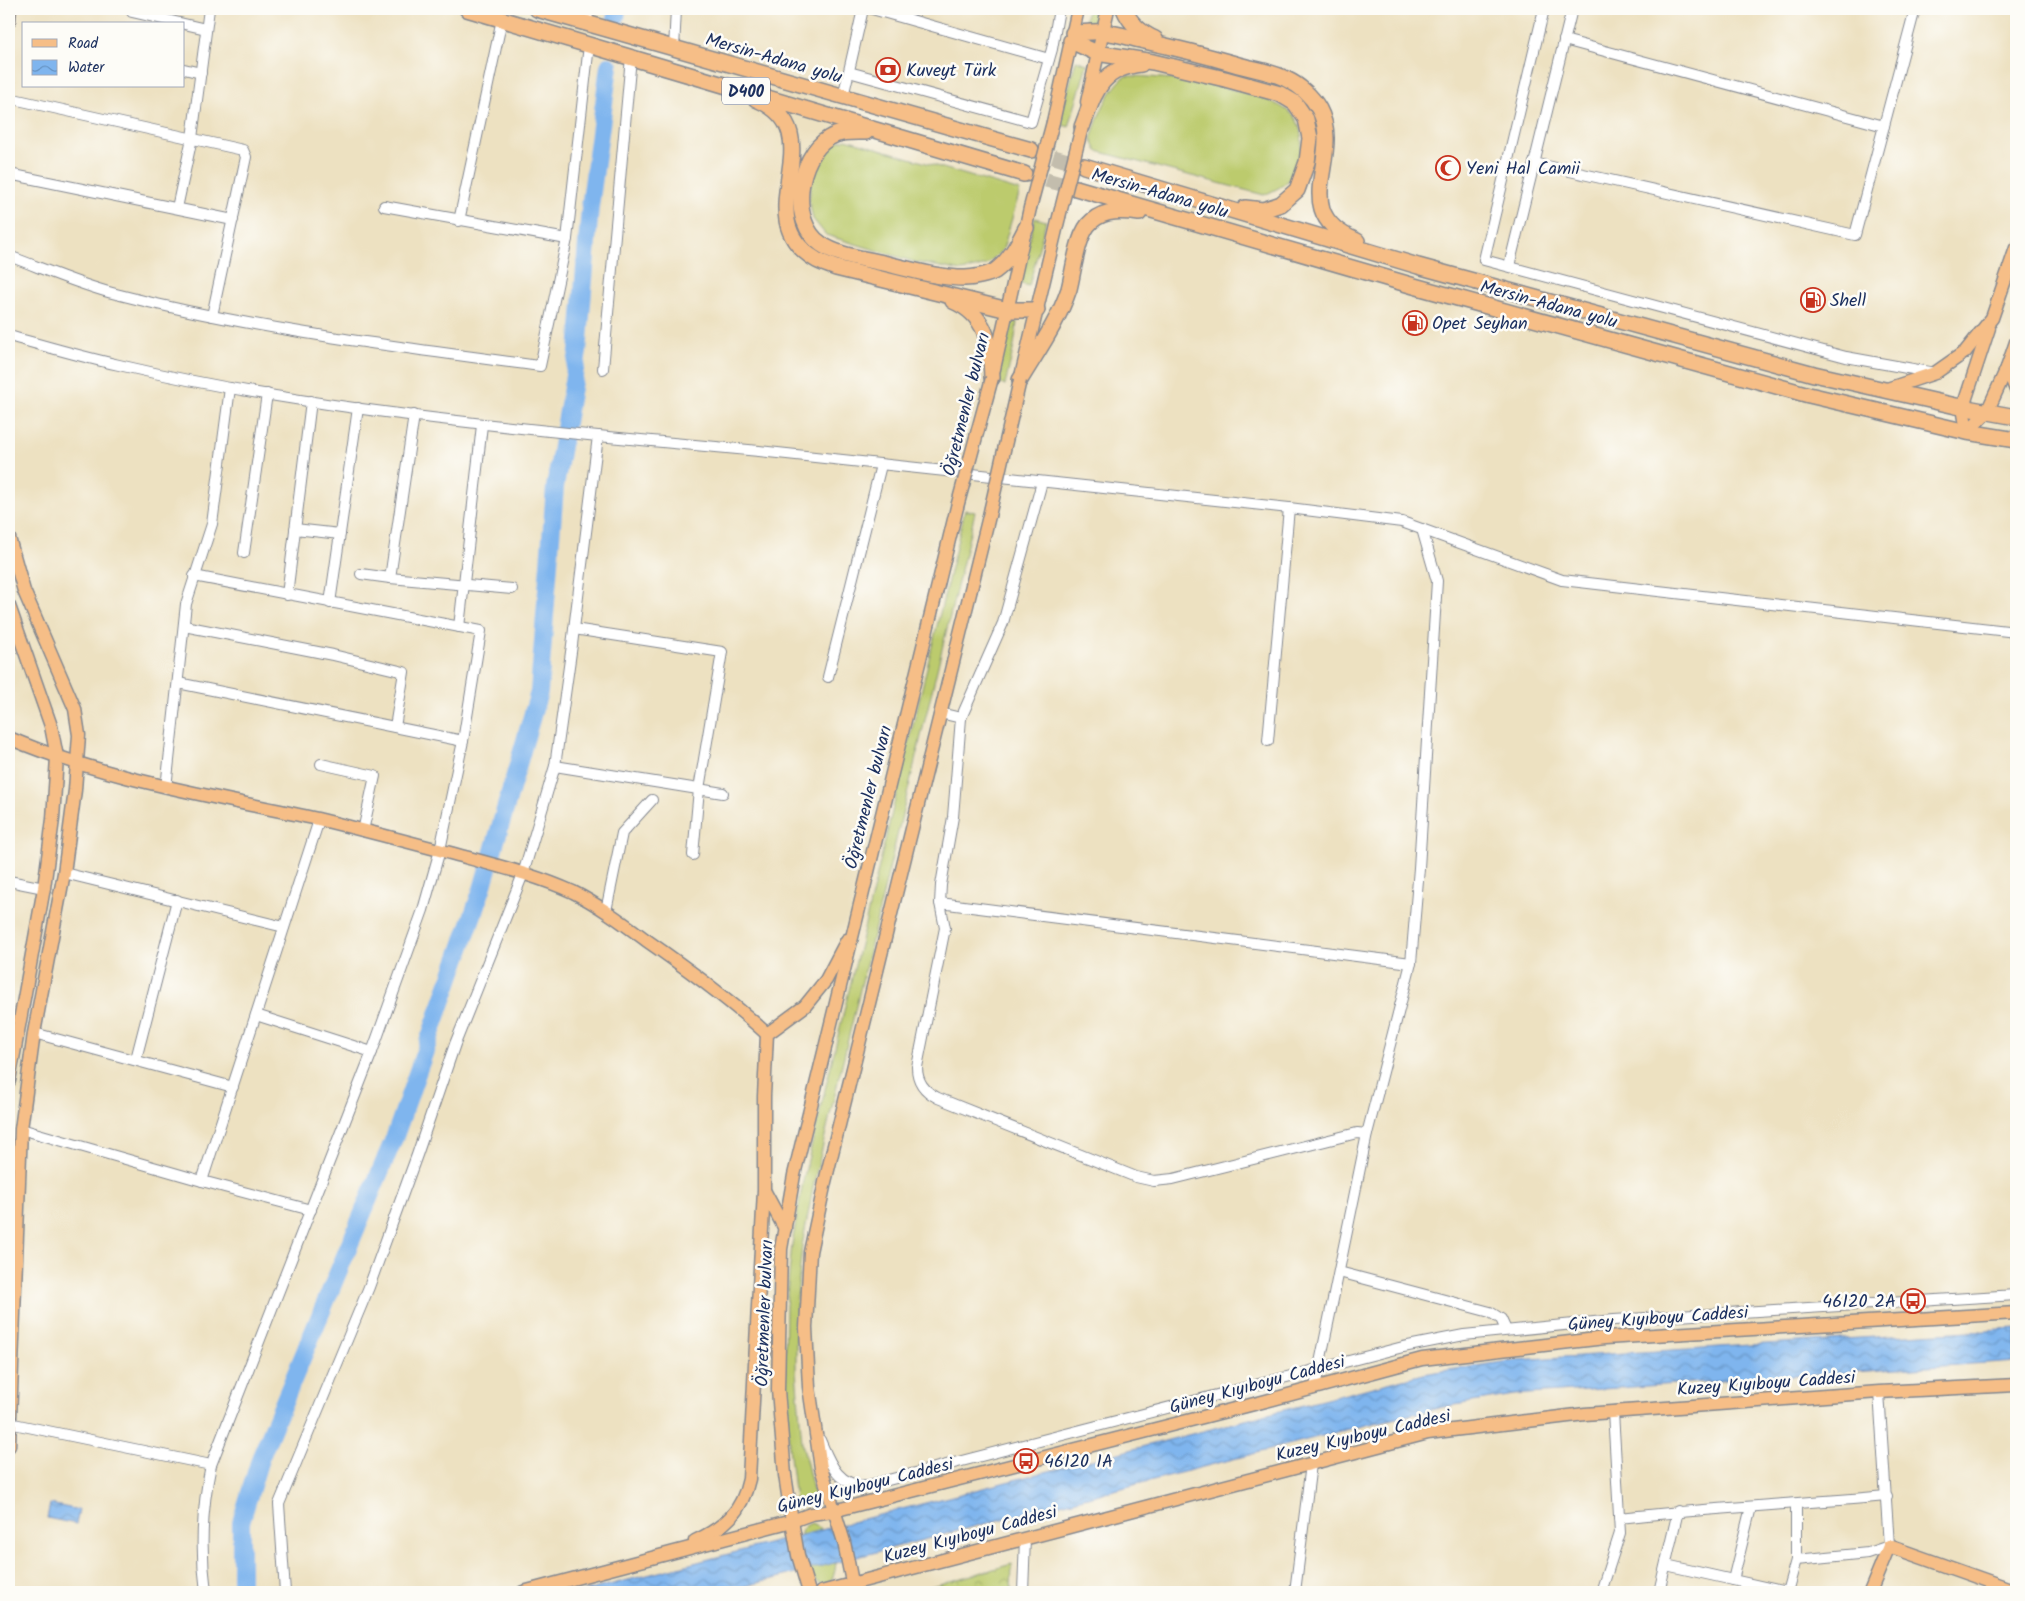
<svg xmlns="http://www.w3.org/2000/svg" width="2025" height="1601" viewBox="0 0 2025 1601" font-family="Kalam,sans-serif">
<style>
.grass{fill:#bccb6d;stroke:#6c7d66}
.park{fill:url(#park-crowns);stroke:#6c7d66}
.water{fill:url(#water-waves);stroke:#4d72a6}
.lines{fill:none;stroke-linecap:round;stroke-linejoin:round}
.river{stroke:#7fb5ee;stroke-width:18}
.highway-tunnel{stroke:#c3bdad;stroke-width:15;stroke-dasharray:15 8;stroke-linecap:butt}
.minor-casing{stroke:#848890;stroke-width:12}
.major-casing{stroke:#848890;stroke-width:15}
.highway-casing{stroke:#848890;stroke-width:18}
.minor{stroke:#fff;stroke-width:10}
.major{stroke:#f6be87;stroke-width:12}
.highway{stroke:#f6be87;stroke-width:15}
.major-bridge-casing{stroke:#848890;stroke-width:15;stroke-linecap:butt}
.major-bridge{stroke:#f6be87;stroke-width:12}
.labels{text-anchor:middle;stroke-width:5;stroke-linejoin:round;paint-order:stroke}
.shield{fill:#fdfcf7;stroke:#5f6c8c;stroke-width:1}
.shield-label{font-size:16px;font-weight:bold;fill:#1b2f5e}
.street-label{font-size:18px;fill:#1b2f5e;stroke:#fdfcf7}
.poi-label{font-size:18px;fill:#1b2f5e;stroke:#fdfcf7;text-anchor:start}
</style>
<defs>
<pattern id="park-crowns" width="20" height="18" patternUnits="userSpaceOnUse" patternTransform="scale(1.25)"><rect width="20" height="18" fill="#bccb6d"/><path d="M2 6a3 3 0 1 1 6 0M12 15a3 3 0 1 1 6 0" fill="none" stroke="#98a55d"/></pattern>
<pattern id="water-waves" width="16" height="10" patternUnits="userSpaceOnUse" patternTransform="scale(1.25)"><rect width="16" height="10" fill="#7fb5ee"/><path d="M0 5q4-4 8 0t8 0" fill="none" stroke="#6794c4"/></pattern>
</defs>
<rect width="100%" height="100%" fill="#fdfcf7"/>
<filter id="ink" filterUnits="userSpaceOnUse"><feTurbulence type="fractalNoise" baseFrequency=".02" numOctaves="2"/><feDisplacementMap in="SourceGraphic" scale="10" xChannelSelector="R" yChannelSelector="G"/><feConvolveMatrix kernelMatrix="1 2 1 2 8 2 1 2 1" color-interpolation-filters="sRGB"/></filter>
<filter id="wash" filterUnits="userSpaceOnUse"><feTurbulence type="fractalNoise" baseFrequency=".0096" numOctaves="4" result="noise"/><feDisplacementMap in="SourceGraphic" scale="20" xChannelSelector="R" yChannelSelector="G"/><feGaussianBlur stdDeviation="1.12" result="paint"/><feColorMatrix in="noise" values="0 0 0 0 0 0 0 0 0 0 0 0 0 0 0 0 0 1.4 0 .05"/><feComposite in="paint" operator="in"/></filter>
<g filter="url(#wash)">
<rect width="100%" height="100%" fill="#ede1c1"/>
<!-- grass -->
<g class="grass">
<polygon points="1088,9 1100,9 1096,28 1084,25"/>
<polygon points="1076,60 1087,64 1069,127 1059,124"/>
<path d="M1125,76C1165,76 1265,88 1293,115C1301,123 1304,144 1300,155C1292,180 1289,184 1264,195L1097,151L1091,139C1099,114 1106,94 1125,76Z"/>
<polygon points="846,139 1020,191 1003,249 987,265 962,271 915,262 826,235 813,219 809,201 812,172 824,147"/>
<polygon points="1035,218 1046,221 1029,286 1018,283"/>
<polygon points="1009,320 1017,322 1014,346 1005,385 995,382"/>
<polygon points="965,510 975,512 839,1077 814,1183 802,1246 796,1308 796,1371 802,1443 815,1498 795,1500 789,1446 785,1370 786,1306 792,1244 803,1181 829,1073"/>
<path d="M811,1523C829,1529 840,1556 834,1574C833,1578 831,1582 828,1583C811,1592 797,1544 801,1533C802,1527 807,1525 811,1523Z"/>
</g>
<!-- park -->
<polygon class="park" points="1012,1564 1011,1592 910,1592"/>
<!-- water -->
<g class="water">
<polygon points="2016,1328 2016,1361 1514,1395 1443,1407 1341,1431 723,1592 582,1592 1423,1374 1516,1360"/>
<polygon points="50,1504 79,1510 76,1524 47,1518"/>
</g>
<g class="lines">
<!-- river -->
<g class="river">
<polyline points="616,17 617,9"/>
<polyline points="241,1592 241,1522 260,1459 395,1136 482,889 539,692 555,487 578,352 590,207 609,66"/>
</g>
</g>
</g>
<g filter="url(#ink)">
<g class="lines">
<!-- highway-tunnel -->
<g class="highway-tunnel">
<polyline points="1031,150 1084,166"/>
<polyline points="1024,174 1076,188"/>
</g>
<defs>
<g id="minor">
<polyline points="872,9 1049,59"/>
<polyline points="1544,9 1484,260 1846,357 1935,373"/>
<polyline points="132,12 206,29"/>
<polyline points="587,24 588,9"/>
<polyline points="1564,40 1884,126"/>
<polyline points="674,49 676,9"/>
<polyline points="184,69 201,73"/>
<polyline points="849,72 1031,122 1052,49 1059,9"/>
<polyline points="843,97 863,9"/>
<polyline points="9,98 243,150 246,157 212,316"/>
<polyline points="1534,163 1855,235 1915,9"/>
<polyline points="9,174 233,220"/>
<polyline points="384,206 567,239"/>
<polyline points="177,208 192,138 209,9"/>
<polyline points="459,221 502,19"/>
<path d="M9,256C44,269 80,285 116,294C255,330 398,347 540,366L567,239L589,45"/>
<polyline points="1509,266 1572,9"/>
<path d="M9,336C45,346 82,357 119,365C276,402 438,420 598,436L572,645L555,766L523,874L455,1044L417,1155L369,1287L279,1504L285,1592"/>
<polyline points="603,369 631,57"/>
<polyline points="598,436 759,451 1289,508 1268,741"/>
<path d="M1042,482L1003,623L961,718L953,817L941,885L940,903L945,928L917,1067C917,1082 924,1091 938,1098L1136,1177L1154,1181L1173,1179L1357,1133L1367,1134"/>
<polyline points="1289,508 1402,522 1562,580 2016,632"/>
<polyline points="295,529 340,534"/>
<polyline points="244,553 267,394"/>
<polyline points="361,574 390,578 512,589"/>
<path d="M194,576L481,631L463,741L440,850L423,910L372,1052L211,1465C202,1507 200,1549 206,1592"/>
<polyline points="390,578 414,415"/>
<polyline points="287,595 311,401"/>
<polyline points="330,603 358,408"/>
<polyline points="184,626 333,655 404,672 395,727"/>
<polyline points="459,627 482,425"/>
<polyline points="574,629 722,652 699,789 693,855"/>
<polyline points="828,677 881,465"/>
<polyline points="178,683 463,741"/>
<polyline points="940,713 961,718"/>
<polyline points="321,764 375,776 363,831"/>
<polyline points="555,766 723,793"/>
<polyline points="166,788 186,604 212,524 230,388"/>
<polyline points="64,873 284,927"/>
<polyline points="9,881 44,888"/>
<polyline points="940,903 1411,963"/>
<polyline points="606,911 622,833 652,800"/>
<polyline points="256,1015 372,1052"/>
<polyline points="34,1033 233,1087"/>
<polyline points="136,1059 177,900"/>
<polyline points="21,1129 202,1181 311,1210"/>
<polyline points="202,1181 319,820"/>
<polyline points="1339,1272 1490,1312 1501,1319 1506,1330"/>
<polyline points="1315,1387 1367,1134 1411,963 1419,868 1437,581 1422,529"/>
<polyline points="9,1423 211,1465"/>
<path d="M820,1440C830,1463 837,1485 865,1486L1403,1347L1464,1335L1614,1320L2016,1295"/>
<path d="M1619,1518C1708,1508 1797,1504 1887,1496"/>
<polyline points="1796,1560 1868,1553 1889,1546 1879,1392"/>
<polyline points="1666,1565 1787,1592 1796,1560 1796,1504"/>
<polyline points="1733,1580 1751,1507"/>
<polyline points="1023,1592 1025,1538"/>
<polyline points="1295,1592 1311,1464"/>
<polyline points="1601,1592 1620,1533 1613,1412"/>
<polyline points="1659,1592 1678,1511"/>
</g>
<g id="major">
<polyline points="9,21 10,9"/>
<polyline points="1087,102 1108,9"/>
<polyline points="1053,122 1078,9"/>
<polyline points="2016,342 2007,368 2016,390"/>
<polyline points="994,369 1030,208"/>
<polyline points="1022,372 1059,217"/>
<polyline points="1884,390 1935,373 1965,352 1992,318 2016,248"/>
<polyline points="1967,432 1963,407 1989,328"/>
<polyline points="1967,432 1987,412 2007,368"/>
<polyline points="9,538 24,591 75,709 79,735 75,790 64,873 34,1033 21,1129 9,1446"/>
<polyline points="9,606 51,726 57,757 53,819 44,888 9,1081"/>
<path d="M9,738C107,780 214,796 318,819C363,830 409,842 454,854C494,865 536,875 573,892C599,905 623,923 646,940C688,969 729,999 767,1034"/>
<polyline points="765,1192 785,1229"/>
<path d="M695,1541C725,1527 742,1512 749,1479L764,1190V1096L767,1034L805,1006L826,980L847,940"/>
<polyline points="523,1592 792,1521 811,1514 833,1511 1262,1402 1422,1359 1605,1338 2016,1313"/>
<polyline points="809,1592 798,1555 792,1521 785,1475 778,1390 781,1249 794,1175 957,507"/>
<polyline points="821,1592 1428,1433 1585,1414 1879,1392 2016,1385"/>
<polyline points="854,1592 844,1542 821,1468 809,1387 806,1328 810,1252 825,1182 989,516"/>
<polyline points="1870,1592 1889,1546 2016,1591"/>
</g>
<g id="highway">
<polyline points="467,9 1024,174"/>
<polyline points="537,9 1031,150"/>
<path d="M1124,9C1130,23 1141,33 1155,39"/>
<path d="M1073,33C1082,33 1093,31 1103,32C1115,33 1128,37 1140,40C1172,47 1204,55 1235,64C1251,69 1271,71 1286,79C1299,85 1312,96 1319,109C1345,157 1285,212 1357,241"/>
<polyline points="1071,41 1097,53 1153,62 1225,79 1280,94 1295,103 1306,119 1310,138 1307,162 1297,190 1281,204 1263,210 1245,208"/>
<path d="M756,99C838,133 743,215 815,259C821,263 829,265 836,268L1008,310H1037"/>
<path d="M1082,127C1095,93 1099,69 1141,64"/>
<path d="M866,132C853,132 840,131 829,138C797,157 789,222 821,244C838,256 863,258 883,263C910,269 938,278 965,278C973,278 988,275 995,271C1010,260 1018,244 1026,228"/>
<polyline points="1084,166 1418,266 1814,374 1956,406 2016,417"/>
<polyline points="1076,188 1414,286 1809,395 1967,432 2016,440"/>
<path d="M953,301C987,315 991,345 992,378"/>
<path d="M1020,380C1038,350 1058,322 1069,289C1074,270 1077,233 1092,221C1105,209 1124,211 1139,213"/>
</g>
</defs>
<!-- minor casing -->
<use href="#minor" class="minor-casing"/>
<!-- major casing -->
<use href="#major" class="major-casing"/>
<!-- highway casing -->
<use href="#highway" class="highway-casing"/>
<!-- minor -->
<use href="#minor" class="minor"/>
<!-- major -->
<use href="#major" class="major"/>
<!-- highway -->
<use href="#highway" class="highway"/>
<defs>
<g id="major-bridge">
<polyline points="1030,208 1053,122"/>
<polyline points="1059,217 1082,127"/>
<polyline points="957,507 992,378"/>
<polyline points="989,516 1020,380"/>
</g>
</defs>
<!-- major-bridge casing -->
<use href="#major-bridge" class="major-bridge-casing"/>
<!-- major-bridge -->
<use href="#major-bridge" class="major-bridge"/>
</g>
</g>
<!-- icons -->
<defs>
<symbol id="bank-ring" viewBox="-11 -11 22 22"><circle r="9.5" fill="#fdfcf7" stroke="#c8321e" stroke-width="1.5"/><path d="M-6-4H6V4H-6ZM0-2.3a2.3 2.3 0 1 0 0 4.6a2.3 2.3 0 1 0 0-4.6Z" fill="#c8321e"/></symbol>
<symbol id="mosque-ring" viewBox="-11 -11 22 22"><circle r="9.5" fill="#fdfcf7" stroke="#c8321e" stroke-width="1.5"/><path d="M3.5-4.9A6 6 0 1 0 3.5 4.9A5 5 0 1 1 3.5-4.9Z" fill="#c8321e"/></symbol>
<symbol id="fuel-ring" viewBox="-11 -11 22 22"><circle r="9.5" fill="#fdfcf7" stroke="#c8321e" stroke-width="1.5"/><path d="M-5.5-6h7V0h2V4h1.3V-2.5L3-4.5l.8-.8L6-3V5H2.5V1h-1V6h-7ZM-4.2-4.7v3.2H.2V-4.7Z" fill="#c8321e"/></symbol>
<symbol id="bus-ring" viewBox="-11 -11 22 22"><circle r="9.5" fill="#fdfcf7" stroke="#c8321e" stroke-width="1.5"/><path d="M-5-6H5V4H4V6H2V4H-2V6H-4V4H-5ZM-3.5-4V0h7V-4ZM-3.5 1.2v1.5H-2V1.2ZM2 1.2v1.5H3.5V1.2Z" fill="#c8321e"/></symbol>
</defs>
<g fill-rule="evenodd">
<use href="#bank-ring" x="874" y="56" width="28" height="28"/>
<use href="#mosque-ring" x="1434" y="154" width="28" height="28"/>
<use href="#fuel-ring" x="1799" y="286" width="28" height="28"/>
<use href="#fuel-ring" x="1401" y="309" width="28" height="28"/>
<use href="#bus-ring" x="1899" y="1287" width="28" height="28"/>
<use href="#bus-ring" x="1012" y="1447" width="28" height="28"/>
</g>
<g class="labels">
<!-- shield labels -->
<rect class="shield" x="722" y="77.5" width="48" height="27" rx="4"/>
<g class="shield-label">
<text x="746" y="97">D400</text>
</g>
<!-- street labels -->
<g class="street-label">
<text transform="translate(774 58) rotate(16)" y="6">Mersin-Adana yolu</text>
<text transform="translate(1160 193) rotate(16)" y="6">Mersin-Adana yolu</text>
<text transform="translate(1549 304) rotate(15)" y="6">Mersin-Adana yolu</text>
<text transform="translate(966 404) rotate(-76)" y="6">Öğretmenler bulvarı</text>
<text transform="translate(868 797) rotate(-76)" y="6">Öğretmenler bulvarı</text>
<text transform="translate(764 1313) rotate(-88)" y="6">Öğretmenler bulvarı</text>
<text transform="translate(1658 1318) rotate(-4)" y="6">Güney Kıyıboyu Caddesi</text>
<text transform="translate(1766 1383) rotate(-4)" y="6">Kuzey Kıyıboyu Caddesi</text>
<text transform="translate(1257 1384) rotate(-15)" y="6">Güney Kıyıboyu Caddesi</text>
<text transform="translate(1363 1435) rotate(-13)" y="6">Kuzey Kıyıboyu Caddesi</text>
<text transform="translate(865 1485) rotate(-14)" y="6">Güney Kıyıboyu Caddesi</text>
<text transform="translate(970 1534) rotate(-15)" y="6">Kuzey Kıyıboyu Caddesi</text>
</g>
<!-- poi labels -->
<g class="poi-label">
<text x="906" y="76">Kuveyt Türk</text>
<text x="1466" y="174">Yeni Hal Camii</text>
<text x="1830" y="306">Shell</text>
<text x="1432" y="329">Opet Seyhan</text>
<text x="1896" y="1307" text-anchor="end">46120 2A</text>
<text x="1044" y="1467">46120 1A</text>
</g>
</g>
<!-- margin -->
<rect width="2025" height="1601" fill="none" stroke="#fdfcf7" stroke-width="30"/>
<!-- legend -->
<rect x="22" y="22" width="162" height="65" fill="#fdfcf7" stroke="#a3aaba"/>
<rect x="32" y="39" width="25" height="8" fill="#f6be87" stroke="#a3aaba"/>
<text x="68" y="48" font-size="15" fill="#1b2f5e">Road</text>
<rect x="32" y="60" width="25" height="15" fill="url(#water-waves)" stroke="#a3aaba"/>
<text x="68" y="72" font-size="15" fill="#1b2f5e">Water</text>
</svg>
